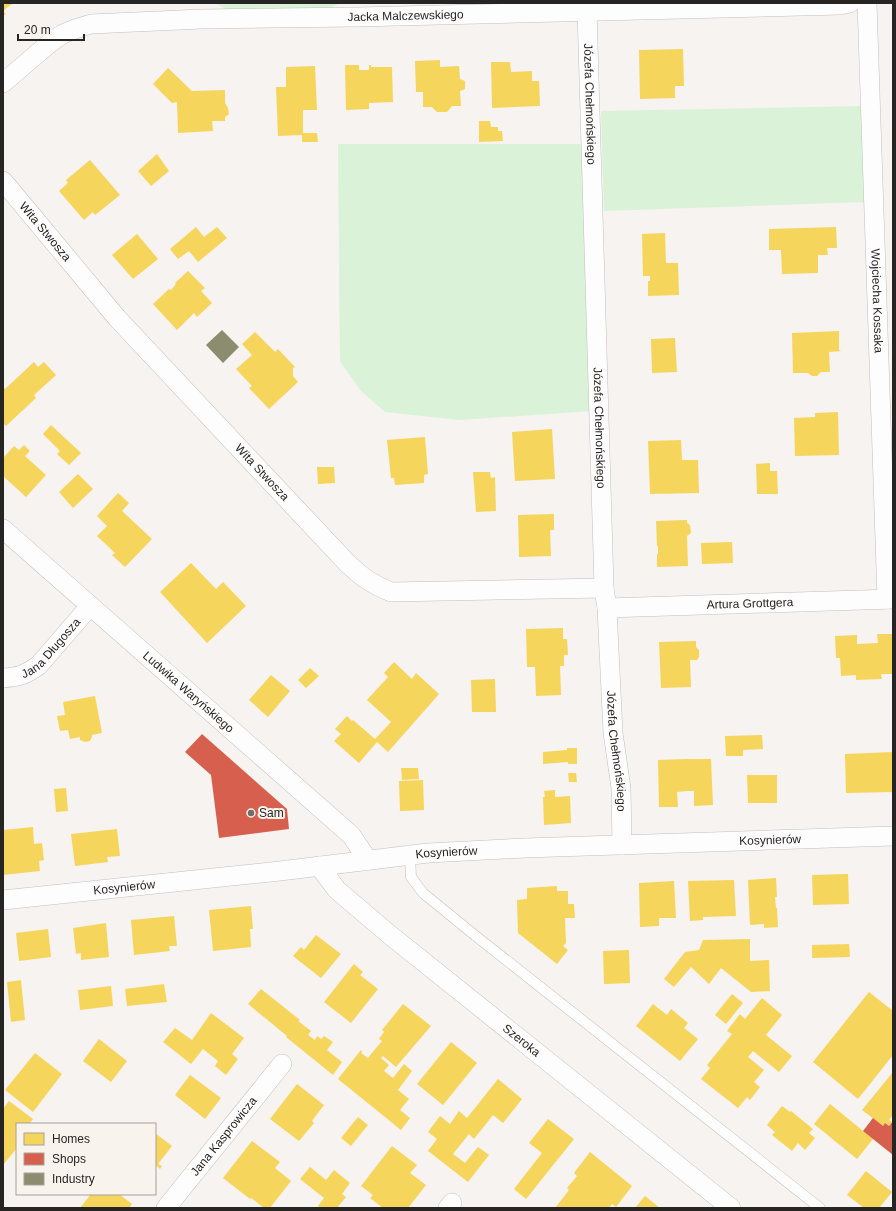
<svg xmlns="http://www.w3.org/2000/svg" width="896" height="1211" viewBox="0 0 896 1211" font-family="Helvetica,sans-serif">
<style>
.green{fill:#d9f2d8}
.homes{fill:#f6d55c}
.shops{fill:#d6604d}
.industry{fill:#8c8c6e}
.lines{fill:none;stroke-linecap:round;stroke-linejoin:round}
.service-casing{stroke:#c2bfbd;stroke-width:11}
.minor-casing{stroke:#c2bfbd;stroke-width:20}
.service{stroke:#fefdfd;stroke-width:10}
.minor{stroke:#fefdfd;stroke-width:19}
.poi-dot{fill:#6f6d6b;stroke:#f9f3ed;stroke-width:1.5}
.labels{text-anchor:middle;stroke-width:4;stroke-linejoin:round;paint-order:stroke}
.street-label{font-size:12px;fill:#272523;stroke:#f9f3ed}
.poi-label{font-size:12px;fill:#272523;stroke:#f9f3ed;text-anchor:start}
</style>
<rect width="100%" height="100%" fill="#f6f3f0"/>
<!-- green -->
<g class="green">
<polygon points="215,3 340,3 330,8 229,11"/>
<polygon points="863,106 866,202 604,211 601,111"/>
<polygon points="338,144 583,144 591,411 459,420 385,412 361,391 340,361"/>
</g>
<!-- homes -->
<g class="homes">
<polygon points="3,3 13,3 3,11 6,14 3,16"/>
<polygon points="683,49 684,86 675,86 675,98 640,99 639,50"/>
<polygon points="440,60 440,67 459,66 460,79 465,81 465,89 460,91 461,106 452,106 447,112 437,112 432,107 423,107 423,92 416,92 415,61"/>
<polygon points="491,62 510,62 511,72 532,71 532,81 539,81 540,106 492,108"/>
<polygon points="345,65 359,65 359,70 369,70 369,65 371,65 371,67 392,67 393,102 369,103 369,109 346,110"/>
<polygon points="315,66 317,110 303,110 303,133 317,133 318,142 302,142 302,135 278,136 276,87 286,87 286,67"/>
<polygon points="168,68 192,91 225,90 225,103 228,108 229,114 225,117 225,121 212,121 213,131 178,133 177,102 172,103 153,84"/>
<polygon points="479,121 490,121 491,127 498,127 498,131 502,131 503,141 479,142"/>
<polygon points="157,154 169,171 151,186 138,171"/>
<polygon points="90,160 120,195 95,215 93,212 84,220 59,191 68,183 66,180"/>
<polygon points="196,227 204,237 217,227 227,238 198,262 189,251 178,259 170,249"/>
<polygon points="836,227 837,248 827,248 828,255 818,255 818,273 782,274 781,250 769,250 769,229"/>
<polygon points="665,233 666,263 678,263 679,295 648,296 648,281 650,281 650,276 643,276 642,234"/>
<polygon points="137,234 158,259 133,279 112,255"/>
<polygon points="188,271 205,288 201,291 212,303 197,317 194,313 177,330 153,304 169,289 171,290 176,284 175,283"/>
<polygon points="839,331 839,350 841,351 829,352 830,372 821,372 817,376 812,376 808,373 793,373 792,333"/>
<polygon points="255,332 275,352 278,349 295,367 293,368 293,376 298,382 269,409 249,388 252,386 236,369 252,355 242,344"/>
<polygon points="675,338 677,372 652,373 651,339"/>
<polygon points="34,362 38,367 44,362 56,375 34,395 36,398 6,426 4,424 3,425 3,387 5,389"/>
<polygon points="838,412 839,455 795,456 794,418 815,417 815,413"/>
<polygon points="51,425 81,453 69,465 57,454 60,451 43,434"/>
<polygon points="552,429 555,479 515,481 512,432"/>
<polygon points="425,437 428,474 424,475 424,483 395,485 394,478 391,478 387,440"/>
<polygon points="681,440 682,460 698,460 699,493 650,494 648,441"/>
<polygon points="24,445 30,451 25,456 46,475 26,497 3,476 3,458 14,446 19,450"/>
<polygon points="770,463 770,471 777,471 778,494 757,494 756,464"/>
<polygon points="317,467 334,467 335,483 318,484"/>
<polygon points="473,472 490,472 491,478 495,477 496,511 476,512"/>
<polygon points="78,474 93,489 73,508 59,492"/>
<polygon points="118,493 129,503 122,511 152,539 125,567 112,555 115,553 97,536 107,526 97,516"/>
<polygon points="554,514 554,530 550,530 551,556 519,557 518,515"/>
<polygon points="687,520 687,523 690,525 691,533 687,536 688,566 657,567 657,554 658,554 658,546 657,546 656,521"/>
<polygon points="732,542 733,563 702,564 701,543"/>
<polygon points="191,563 216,589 223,582 246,606 207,643 160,592"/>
<polygon points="563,628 563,639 567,639 568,655 564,655 564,666 560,666 561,695 536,696 535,667 527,667 526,629"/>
<polygon points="877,634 893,634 893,674 881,674 882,679 856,680 856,675 841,676 840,658 836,658 835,636 857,635 857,644 878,643"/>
<polygon points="696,641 696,647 699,650 699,657 697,660 690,660 691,687 661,688 659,642"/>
<polygon points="394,662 412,679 416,673 439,694 388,752 377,742 359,763 334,741 341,734 335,729 347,716 352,721 353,720 375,739 391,722 367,700 388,677 384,673"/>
<polygon points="310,668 319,676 306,688 298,680"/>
<polygon points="271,675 290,691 268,717 249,700"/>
<polygon points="495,679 496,712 472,712 471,680"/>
<polygon points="95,696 102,733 92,735 92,737 90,741 85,742 80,740 80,737 70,739 68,730 60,731 57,716 65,715 63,702"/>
<polygon points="762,735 763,749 743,750 743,756 726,756 725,736"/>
<polygon points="567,748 577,748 577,764 568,764 568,762 543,764 543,752 567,750"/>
<polygon points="893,752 893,792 846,793 845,754"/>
<polygon points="685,759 711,759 713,805 694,806 694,791 686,791 677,792 678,807 659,807 658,760"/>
<polygon points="401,768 418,768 419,779 402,780"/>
<polygon points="568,773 576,773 577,782 569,782"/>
<polygon points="747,775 777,775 777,803 748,803"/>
<polygon points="423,780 424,810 400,811 399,781"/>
<polygon points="66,788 68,811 56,812 54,789"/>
<polygon points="555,790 555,797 570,796 571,823 544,825 543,797 545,797 544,791"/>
<polygon points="33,827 34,844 42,843 44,860 39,861 40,871 3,875 3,830"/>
<polygon points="117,829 120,856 107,857 108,862 75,866 71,834"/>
<polygon points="848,874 849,904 813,905 812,875"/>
<polygon points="776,878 777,897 775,897 776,908 777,908 778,927 764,928 764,924 750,925 748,880"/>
<polygon points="734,880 736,916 703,917 703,920 690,921 688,881"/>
<polygon points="674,881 676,918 659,918 659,926 640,927 639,883"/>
<polygon points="557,886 557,891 568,891 568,904 574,904 575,918 565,918 566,943 563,946 568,950 557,964 518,933 517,900 527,899 527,888"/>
<polygon points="251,906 253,929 250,929 251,947 213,951 209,910"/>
<polygon points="174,916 177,946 169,946 170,951 134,955 131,920"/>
<polygon points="106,923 109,957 81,960 81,953 76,954 73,928"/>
<polygon points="48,929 51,957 19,961 16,933"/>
<polygon points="316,935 341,954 321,978 293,956 301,947 304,950"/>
<polygon points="750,939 750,961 769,960 770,991 751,992 721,968 709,984 691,967 674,987 664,979 685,952 699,950 703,940"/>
<polygon points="849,944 850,957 812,958 812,945"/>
<polygon points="629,950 630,983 604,984 603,951"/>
<polygon points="354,964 363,972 360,975 378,989 351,1023 324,1002"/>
<polygon points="21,980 25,1020 11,1022 7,982"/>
<polygon points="164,984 167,1002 127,1006 125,989"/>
<polygon points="111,986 113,1006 80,1010 78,990"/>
<polygon points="261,989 300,1020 298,1021 311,1031 308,1035 315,1040 317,1036 321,1039 324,1036 333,1042 327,1050 342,1062 333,1075 286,1037 287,1036 248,1004"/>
<polygon points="869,992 893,1011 893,1055 858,1099 813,1062"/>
<polygon points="732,994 743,1003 726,1024 715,1015"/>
<polygon points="762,998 782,1015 766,1035 792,1056 779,1072 753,1051 748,1057 764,1070 754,1082 760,1087 750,1100 747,1097 738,1108 701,1079 710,1068 707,1065 732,1034 727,1031 740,1014 745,1019"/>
<polygon points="403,1004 431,1026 396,1067 383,1056 381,1058 389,1065 384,1071 393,1078 404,1064 412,1071 398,1090 409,1099 400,1110 410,1118 401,1130 338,1079 361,1050 362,1052 361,1053 368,1058 371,1054 382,1041 379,1039 384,1032 382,1030"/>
<polygon points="653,1004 667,1015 671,1009 688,1023 684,1028 698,1039 680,1061 636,1026"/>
<polygon points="211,1013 244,1038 232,1054 238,1059 226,1075 215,1066 218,1061 203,1049 191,1064 163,1042 175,1028 192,1040"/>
<polygon points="99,1039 127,1061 111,1082 83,1061"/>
<polygon points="451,1042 477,1063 443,1105 417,1084"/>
<polygon points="35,1053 62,1074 33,1112 5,1090"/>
<polygon points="893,1072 893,1115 889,1120 892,1122 889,1126 885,1123 883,1126 862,1110"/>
<polygon points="190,1075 221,1098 205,1119 175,1095"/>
<polygon points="498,1079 522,1099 503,1123 493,1115 474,1139 469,1134 453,1154 465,1163 478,1147 489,1155 468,1182 428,1151 437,1139 428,1132 440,1116 450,1124 459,1111 467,1118"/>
<polygon points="297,1084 324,1105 312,1121 314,1123 299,1141 270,1119"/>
<polygon points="9,1101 33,1119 29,1124 17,1124 17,1148 3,1165 3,1109"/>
<polygon points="830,1104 873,1139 857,1159 814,1124"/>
<polygon points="782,1106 790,1112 791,1111 813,1129 809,1133 815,1138 805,1150 798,1143 792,1151 772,1135 775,1132 767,1125"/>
<polygon points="358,1117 368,1125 351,1146 341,1138"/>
<polygon points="548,1119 574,1139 526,1199 514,1189 542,1153 529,1143"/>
<polygon points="155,1133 172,1146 158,1164 162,1166 160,1169 157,1166 155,1168"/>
<polygon points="252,1141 280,1162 275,1168 291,1181 270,1208 264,1208 251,1198 250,1199 223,1178"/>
<polygon points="392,1146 417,1165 410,1173 426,1185 408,1208 383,1208 370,1198 373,1195 361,1186"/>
<polygon points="590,1152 632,1186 616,1207 612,1204 609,1208 555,1208 569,1190 567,1188 577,1176 574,1173"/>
<polygon points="310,1167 326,1180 334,1170 350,1183 342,1194 346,1197 337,1208 320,1208 318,1206 324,1198 300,1179"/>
<polygon points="866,1171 892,1192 879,1208 864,1208 847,1195"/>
<polygon points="91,1194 119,1194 132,1204 129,1208 80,1208"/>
<polygon points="645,1196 660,1208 635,1208"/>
</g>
<!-- shops -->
<g class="shops">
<polygon points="202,734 287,809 289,829 219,838 211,775 185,752"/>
<polygon points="873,1118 883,1126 885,1123 889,1126 893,1121 893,1155 863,1131"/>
</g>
<!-- industry -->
<polygon class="industry" points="222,330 239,347 223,363 206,345"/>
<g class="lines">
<defs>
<polyline id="service" points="410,855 411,877 423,893 472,933 820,1208"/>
<g id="minor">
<path id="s1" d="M867,3L887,599"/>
<path id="s2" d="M587,10L604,588L607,608L613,733L621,788L622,845"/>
<path id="s3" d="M3,83L51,42L63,34L75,29L91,24L202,19L357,17L840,5L850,3"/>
<path id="s4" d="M3,181L117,318L348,564C363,578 372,584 391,592L604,588"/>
<path id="s5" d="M3,529L351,835L368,860"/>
<path id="s6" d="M607,608L893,599"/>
<path id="s7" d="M3,678C19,677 25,675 39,665L90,606"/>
<path id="s8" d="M319,866L337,890L390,935L731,1208"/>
<path id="s9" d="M3,900L280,871L428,853L525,848L893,836"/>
<path id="s10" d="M166,1208L282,1064"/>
<polyline points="448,1208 452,1203"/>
</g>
</defs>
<!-- service casing -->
<use href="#service" class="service-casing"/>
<!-- minor casing -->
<use href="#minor" class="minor-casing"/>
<!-- service -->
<use href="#service" class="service"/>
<!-- minor -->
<use href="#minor" class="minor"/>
</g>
<!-- markers -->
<circle class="poi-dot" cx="251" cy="813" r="4"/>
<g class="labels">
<!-- street labels -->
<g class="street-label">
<text dy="4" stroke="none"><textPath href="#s3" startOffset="422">Jacka Malczewskiego</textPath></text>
<text dy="4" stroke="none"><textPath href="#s2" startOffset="94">Józefa Chełmońskiego</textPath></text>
<text dy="4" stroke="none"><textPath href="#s4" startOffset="66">Wita Stwosza</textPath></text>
<text dy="4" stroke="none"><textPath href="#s1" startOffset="298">Wojciecha Kossaka</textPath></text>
<text dy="4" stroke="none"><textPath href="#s2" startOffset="418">Józefa Chełmońskiego</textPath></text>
<text dy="4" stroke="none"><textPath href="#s4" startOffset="390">Wita Stwosza</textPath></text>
<text dy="4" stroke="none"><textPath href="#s6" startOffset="143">Artura Grottgera</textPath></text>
<text dy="4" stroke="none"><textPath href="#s7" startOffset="59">Jana Długosza</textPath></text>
<text dy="4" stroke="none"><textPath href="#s5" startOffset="247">Ludwika Waryńskiego</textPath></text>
<text dy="4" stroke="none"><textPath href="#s2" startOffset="742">Józefa Chełmońskiego</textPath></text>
<text dy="4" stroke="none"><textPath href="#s9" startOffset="770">Kosynierów</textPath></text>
<text dy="4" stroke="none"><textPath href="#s9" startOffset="446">Kosynierów</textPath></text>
<text dy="4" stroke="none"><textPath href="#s9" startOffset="122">Kosynierów</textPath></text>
<text dy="4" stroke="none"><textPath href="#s8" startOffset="268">Szeroka</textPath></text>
<text dy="4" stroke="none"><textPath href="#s10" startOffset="92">Jana Kasprowicza</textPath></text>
</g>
<!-- poi labels -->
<g class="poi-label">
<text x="259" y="817">Sam</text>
</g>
</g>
<!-- border -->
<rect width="896" height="1211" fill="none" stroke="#272523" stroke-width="8"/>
<!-- legend -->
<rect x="16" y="1123" width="140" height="72" fill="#f9f3ed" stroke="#a5a19c"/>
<rect x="24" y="1133" width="20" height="12" fill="#f6d55c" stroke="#a5a19c"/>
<text x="52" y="1143" font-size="12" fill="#272523">Homes</text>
<rect x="24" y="1153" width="20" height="12" fill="#d6604d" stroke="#a5a19c"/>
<text x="52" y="1163" font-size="12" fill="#272523">Shops</text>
<rect x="24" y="1173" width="20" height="12" fill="#8c8c6e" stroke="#a5a19c"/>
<text x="52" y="1183" font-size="12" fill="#272523">Industry</text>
<!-- scale -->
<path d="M18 34v6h66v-6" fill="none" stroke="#272523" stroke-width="2"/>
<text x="24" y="34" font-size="12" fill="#272523" stroke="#f9f3ed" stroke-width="3" paint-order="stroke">20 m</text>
</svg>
